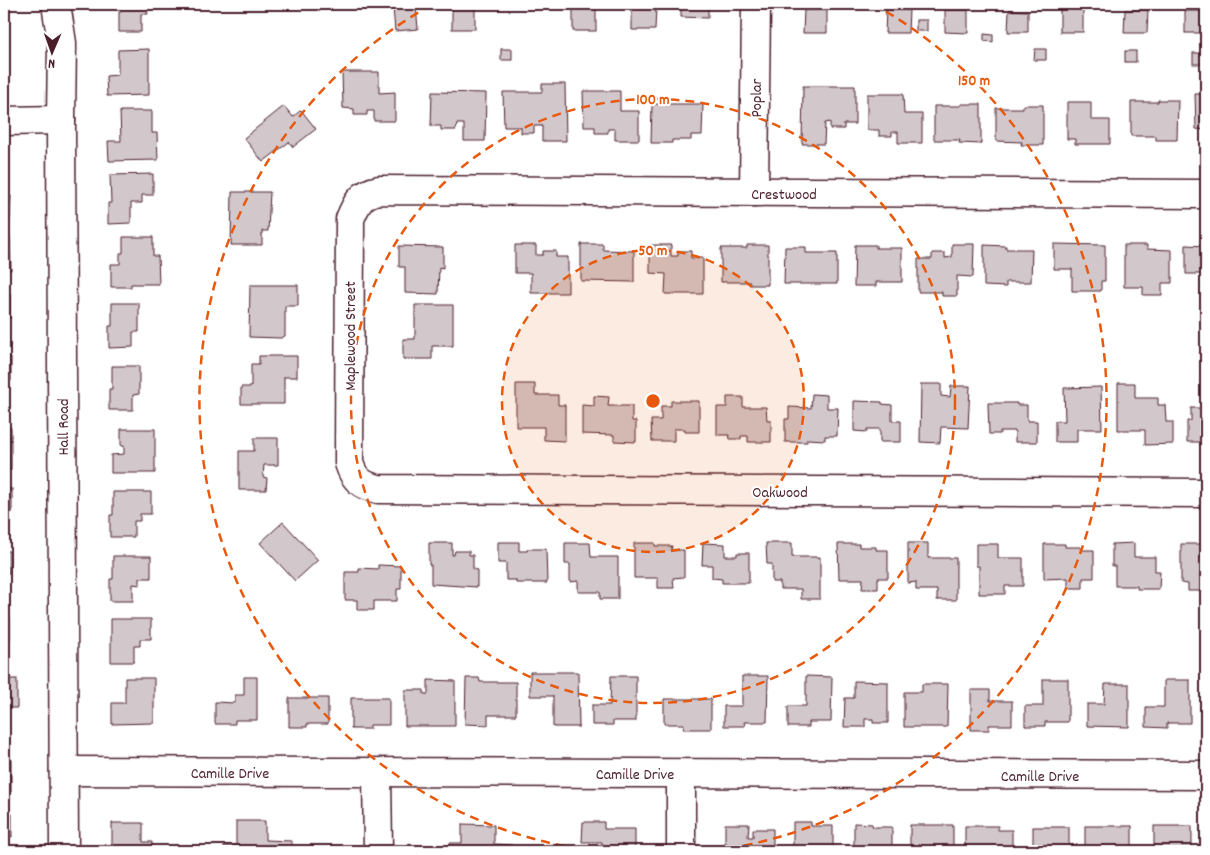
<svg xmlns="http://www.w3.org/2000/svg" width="1210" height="855" viewBox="0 0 1210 855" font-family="Dekko,sans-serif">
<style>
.building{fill:#d2c7cb;stroke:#4a1f2b}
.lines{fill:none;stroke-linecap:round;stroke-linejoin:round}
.minor-casing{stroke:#4a1f2b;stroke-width:31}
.minor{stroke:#fff;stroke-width:28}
.ring{fill:none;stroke:#e8590c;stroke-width:2.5;stroke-dasharray:9 6}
.labels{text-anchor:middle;stroke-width:4;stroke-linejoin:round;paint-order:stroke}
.street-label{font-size:16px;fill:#4a1f2b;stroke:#fff}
.centre{fill:#e8590c;stroke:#fff;stroke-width:2.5}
.ring-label{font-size:15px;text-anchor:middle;font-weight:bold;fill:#e8590c;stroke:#fff;stroke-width:4;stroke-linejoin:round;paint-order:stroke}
</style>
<rect width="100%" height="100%" fill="#fff"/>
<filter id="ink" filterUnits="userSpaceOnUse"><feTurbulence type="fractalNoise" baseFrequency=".02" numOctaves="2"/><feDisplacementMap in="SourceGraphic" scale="10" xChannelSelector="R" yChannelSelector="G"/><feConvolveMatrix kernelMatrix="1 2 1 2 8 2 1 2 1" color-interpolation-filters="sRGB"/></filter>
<g filter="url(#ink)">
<!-- building -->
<g class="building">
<polygon points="121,4 161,4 161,8 147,8 148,14 141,14 141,32 119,32 119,12 121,12"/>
<polygon points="681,4 708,4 708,18 681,17"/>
<polygon points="416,6 418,29 395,31 393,8"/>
<rect x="452" y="6" width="23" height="23"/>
<polygon points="632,7 656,7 655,30 632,30"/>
<rect x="573" y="8" width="23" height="23"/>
<rect x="1060" y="9" width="23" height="23"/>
<polygon points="804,10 827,10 827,33 803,33"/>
<polygon points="886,10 909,10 908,33 885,33"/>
<polygon points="945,10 968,10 968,33 945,32"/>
<polygon points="1009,10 1028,11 1028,32 1008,32"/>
<polygon points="1125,10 1148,10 1147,33 1124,33"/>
<rect x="1185" y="11" width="21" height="22"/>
<rect x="916" y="20" width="11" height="11"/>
<polygon points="4,24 9,43 4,44"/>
<polygon points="984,34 993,35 993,42 984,41"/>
<polygon points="149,49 149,95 107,96 106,76 118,75 118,50"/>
<rect x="501" y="49" width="11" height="11"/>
<polygon points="1035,49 1046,49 1046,60 1034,60"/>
<rect x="1125" y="51" width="11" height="11"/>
<rect x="1193" y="53" width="11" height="11"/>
<polygon points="342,72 379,72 379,93 395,92 395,121 374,121 374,111 367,111 367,115 354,115 354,109 343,108"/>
<polygon points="542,84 565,84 566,141 542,141 542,126 534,126 534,133 521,133 521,127 504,127 503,92 542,92"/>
<polygon points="803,86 855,86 855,124 844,124 844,129 830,129 830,122 825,123 824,144 802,144"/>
<polygon points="583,91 620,91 620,111 639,111 639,140 615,140 615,129 608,129 608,133 595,133 595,127 584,127"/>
<polygon points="432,92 486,93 485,141 464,141 464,124 457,124 456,130 441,130 441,126 431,126"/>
<polygon points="867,94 903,94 904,114 922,114 922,143 898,143 898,132 892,132 892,136 879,136 879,130 867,130"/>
<polygon points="1195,94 1206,94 1206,130 1196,129"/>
<polygon points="1158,100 1178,100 1177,140 1156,140 1156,136 1131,136 1131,102 1158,102"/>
<polygon points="1067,102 1091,102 1091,120 1110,120 1110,144 1075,144 1075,139 1067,139"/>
<polygon points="652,104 703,104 702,135 691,135 691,140 672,140 672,143 651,143"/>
<polygon points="961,104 981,104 981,144 959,143 960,140 934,140 934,106 961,106"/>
<polygon points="1023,105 1043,105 1043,145 1021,145 1022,142 996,141 996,108 1023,108"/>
<polygon points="284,106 293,117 301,110 316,129 293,147 289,142 263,162 244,138"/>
<polygon points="120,111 152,111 152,133 157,133 158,160 109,161 108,141 121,141"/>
<polygon points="4,169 6,171 6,196 11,196 10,219 4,219"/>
<polygon points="153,174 153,195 142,195 142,203 131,203 131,223 108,224 108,203 111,203 110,175"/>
<polygon points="232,192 270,192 268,231 262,231 262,245 231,245"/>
<polygon points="4,237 10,237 11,270 7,270 7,280 4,280"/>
<polygon points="123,237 153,237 153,256 158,256 159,284 131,284 131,287 111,287 111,264 120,264 120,253 123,253"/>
<polygon points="581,244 603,244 603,250 634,251 634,282 581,281"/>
<polygon points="952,244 974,244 973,277 957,276 957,296 942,296 942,292 918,292 918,259 932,259 932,253 945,253 945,258 952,257"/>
<polygon points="1054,244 1105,245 1105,281 1101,281 1101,291 1072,291 1072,269 1054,269"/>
<polygon points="515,245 536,245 536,255 543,255 543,251 556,251 556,257 568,257 568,293 531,293 531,273 515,273"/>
<polygon points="650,245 671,245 671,256 678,256 678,251 691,251 691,258 703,258 703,294 665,294 666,274 650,273"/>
<polygon points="747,245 768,245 768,285 750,285 750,282 721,282 721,248 747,248"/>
<polygon points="855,245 876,245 876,248 902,248 902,282 876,282 876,286 854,286"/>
<polygon points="984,245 1006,246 1006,249 1032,249 1031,282 1006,282 1006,287 984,286"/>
<polygon points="1124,245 1147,245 1147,249 1172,250 1172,283 1162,283 1162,295 1143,295 1143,287 1124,287"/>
<polygon points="1186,245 1206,246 1206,294 1202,294 1202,274 1186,274"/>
<polygon points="399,246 443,247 443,268 439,267 438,294 405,293 405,267 399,267"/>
<polygon points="785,247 806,247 806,253 837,253 837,284 784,284"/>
<polygon points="250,285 298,285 298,306 285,306 285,336 281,338 249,337"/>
<rect x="4" y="294" width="6" height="24"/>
<polygon points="112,303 139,303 139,332 133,332 133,347 109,348 109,326 112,326"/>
<polygon points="415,305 453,305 453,346 432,346 432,359 403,359 403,339 415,339"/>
<polygon points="259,356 297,356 297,377 284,377 284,404 241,404 241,387 251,387 251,364 259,364"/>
<polygon points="4,357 11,357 11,381 6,380 6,405 4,405"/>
<polygon points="112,366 139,366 139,394 133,395 133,410 109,410 109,389 112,389"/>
<polygon points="1118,383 1135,383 1135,398 1158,398 1158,405 1165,405 1166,422 1173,422 1173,444 1145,445 1145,430 1118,430"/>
<polygon points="516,384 535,384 535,395 558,395 558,405 565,405 565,441 544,440 544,427 516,427"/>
<polygon points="921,384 941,384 941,396 950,397 951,386 970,386 968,428 941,427 940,443 920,442"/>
<polygon points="1101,387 1102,429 1077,429 1077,442 1055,442 1055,421 1065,421 1064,388"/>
<polygon points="812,394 827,395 827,408 838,408 837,436 825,436 825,440 807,439 807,442 785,442 785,419 789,419 789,407 811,408"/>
<polygon points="594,396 609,397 608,406 632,406 632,421 636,421 636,442 614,441 614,435 582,434 582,405 594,406"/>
<polygon points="727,397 743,397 743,407 766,407 767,420 771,420 771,442 748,442 748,436 741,436 741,439 730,439 729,435 717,435 717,407 727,407"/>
<polygon points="671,401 699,401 699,432 685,432 685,429 674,429 674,441 652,441 651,420 661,420 661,406 671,406"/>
<polygon points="854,401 882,402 882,404 892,405 892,421 901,421 901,442 880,442 880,429 867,429 867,432 854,431"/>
<polygon points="988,403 1017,403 1017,405 1027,405 1027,421 1037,421 1037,442 1015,442 1015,431 1000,431 1000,434 989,434"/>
<polygon points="1191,408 1206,408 1206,442 1187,442 1187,421 1191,421"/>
<rect x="4" y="428" width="7" height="42"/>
<polygon points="121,429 155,429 155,473 111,473 111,455 124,454 124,446 121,446"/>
<polygon points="254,438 278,438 278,465 264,465 263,477 267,478 266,490 239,490 239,451 254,451"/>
<rect x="4" y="489" width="8" height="23"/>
<polygon points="113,492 151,492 151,514 140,514 140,521 134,521 134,537 110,537 110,515 113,515"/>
<polygon points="283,522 318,560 295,581 260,543"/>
<polygon points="498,542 519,542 519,551 527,551 527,549 546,549 547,583 516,583 516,580 506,580 506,563 498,563"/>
<polygon points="429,543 452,543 452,555 454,555 455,551 469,551 469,555 473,555 473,569 477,570 477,587 431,584 431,565 429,565"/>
<polygon points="565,543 590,543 591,557 618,557 618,599 600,599 600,592 578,592 578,581 570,582 570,564 565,564"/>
<polygon points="634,543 655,543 655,546 672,546 671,550 684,550 684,577 673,578 674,588 658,588 658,578 634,578"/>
<polygon points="703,543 725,544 725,556 737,556 737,553 749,553 749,583 722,583 722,579 712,578 712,565 702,565"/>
<polygon points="766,543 792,543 792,557 820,557 820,599 801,599 801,589 780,589 780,582 772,582 772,564 767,564"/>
<polygon points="908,543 928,543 928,558 956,558 956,600 937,600 937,590 916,590 916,582 908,583"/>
<polygon points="1134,543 1134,557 1155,557 1155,571 1160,571 1159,589 1137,589 1137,586 1115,586 1115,566 1112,566 1112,544"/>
<polygon points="838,544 859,544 859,547 876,547 876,550 888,550 888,578 878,578 878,589 862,589 863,579 839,579"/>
<polygon points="976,544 998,544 998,558 1023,558 1023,586 1005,586 1005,594 979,594 979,566 976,566"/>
<polygon points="1044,544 1065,544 1065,547 1081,547 1082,550 1094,550 1094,578 1083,578 1083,588 1068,588 1068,578 1044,579"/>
<polygon points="1181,544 1201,544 1201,559 1206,559 1206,591 1188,591 1188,584 1181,583"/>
<polygon points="4,551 9,551 9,573 6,573 6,599 4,599"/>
<polygon points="113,556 151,556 151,578 140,578 140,585 133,584 133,601 110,601 110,579 113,579"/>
<polygon points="378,565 401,566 401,589 397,589 397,601 374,601 374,610 357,610 357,600 345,600 345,572 359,572 359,568 378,569"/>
<polygon points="4,618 10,618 10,640 7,640 7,666 4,666"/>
<polygon points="111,619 151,619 151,639 140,639 140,646 134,646 134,662 111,662"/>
<polygon points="530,672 578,672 579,727 553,727 553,696 530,696"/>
<polygon points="611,676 636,676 636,721 613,721 613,725 592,725 592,705 610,705"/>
<polygon points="742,676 768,676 767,722 744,722 745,726 724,726 724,706 742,706"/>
<polygon points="806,676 832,677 831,722 809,722 809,727 788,727 788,706 806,706"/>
<polygon points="244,677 257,677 257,720 235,720 235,724 215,724 215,702 235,703 235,695 244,695"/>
<polygon points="125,678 154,678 154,723 112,724 112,703 125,703"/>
<polygon points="466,678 479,678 480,682 516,682 516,715 488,715 488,725 465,724"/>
<rect x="4" y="679" width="13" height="29"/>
<polygon points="1043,679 1068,679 1068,722 1045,722 1045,726 1025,726 1025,706 1043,706"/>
<polygon points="428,680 455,681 455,726 405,726 405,690 424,690 424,694 428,694"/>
<polygon points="1164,680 1190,680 1190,723 1167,723 1167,728 1146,727 1146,707 1164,707"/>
<polygon points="854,681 888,682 888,723 873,723 873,719 865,719 865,727 844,727 845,698 854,698"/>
<polygon points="922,684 948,684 947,727 904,727 904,692 922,692"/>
<polygon points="1105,684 1129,684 1129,727 1087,726 1087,704 1104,704"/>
<polygon points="971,690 990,690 990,701 1012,701 1012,725 989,725 989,730 971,730"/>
<polygon points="289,698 328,698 328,724 307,724 307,727 289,727"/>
<polygon points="351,698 389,698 389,725 370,725 370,729 351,729"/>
<polygon points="664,699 711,699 711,729 683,729 684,724 664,724"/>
<rect x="1205" y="705" width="1" height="22"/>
<polygon points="4,747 7,747 7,758 11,759 11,792 4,792"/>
<polygon points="4,814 12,814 12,837 8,836 8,851 4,851"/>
<polygon points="236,821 265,821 265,840 292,841 292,851 224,851 224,846 236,846"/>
<polygon points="583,822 604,822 604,829 635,829 635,850 631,850 631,851 602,851 602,842 582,842"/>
<polygon points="793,822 811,822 811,826 833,826 833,851 793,851"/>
<polygon points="112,823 143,823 143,842 152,842 152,851 112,851"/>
<polygon points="854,823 872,824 873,827 892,827 892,851 854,851"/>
<polygon points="462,824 494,825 494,844 512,845 512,851 450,851 450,843 462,843"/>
<polygon points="725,824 749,824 748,837 753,837 753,829 773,829 773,851 727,851 727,843 725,844"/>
<polygon points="910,825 953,825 953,851 928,851 927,847 910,847"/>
<polygon points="965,826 998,826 998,830 1012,830 1012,851 965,851"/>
<rect x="1085" y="826" width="47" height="25"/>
<rect x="1154" y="826" width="38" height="25"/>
<rect x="1204" y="826" width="2" height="20"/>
<rect x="1033" y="827" width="36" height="24"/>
</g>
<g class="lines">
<defs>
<g id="minor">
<polyline points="56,4 62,43 61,120 64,851"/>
<polyline points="4,121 61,120"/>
<polyline points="754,192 756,4"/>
<path d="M1206,194L379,190C361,193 356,204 350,219L349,463C354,479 361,485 378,489L1206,493"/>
<polyline points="64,771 1206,775"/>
<polyline points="377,773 378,851"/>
<polyline points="681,851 681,774"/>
</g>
</defs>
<!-- minor casing -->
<use href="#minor" class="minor-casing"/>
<!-- minor -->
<use href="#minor" class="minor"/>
</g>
</g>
<!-- distance rings -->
<circle cx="653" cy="401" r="151" fill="#e8590c" fill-opacity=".12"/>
<g class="ring">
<circle cx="653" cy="401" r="151"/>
<circle cx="653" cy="401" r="302"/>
<path d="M594 851A454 454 0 0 1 433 4M873 4A454 454 0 0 1 712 851"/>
</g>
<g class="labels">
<!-- street labels -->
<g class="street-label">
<text transform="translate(755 98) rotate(-90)" y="6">Poplar</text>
<text x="784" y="199">Crestwood</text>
<text transform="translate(349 336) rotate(-90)" y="6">Maplewood Street</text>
<text transform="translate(62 427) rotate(-90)" y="6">Hall Road</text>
<text x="780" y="497">Oakwood</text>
<text x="230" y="778">Camille Drive</text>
<text x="635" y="779">Camille Drive</text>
<text x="1040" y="781">Camille Drive</text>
</g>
</g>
<circle cx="653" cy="401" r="8" class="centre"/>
<g class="ring-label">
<text x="974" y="85">150 m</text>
<text x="653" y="104">100 m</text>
<text x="653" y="255">50 m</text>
</g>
<!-- margin -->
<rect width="1210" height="855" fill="none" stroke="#fff" stroke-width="20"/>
<rect x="10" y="10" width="1190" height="835" fill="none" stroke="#4a1f2b" stroke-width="2" filter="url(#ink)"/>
<!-- north arrow -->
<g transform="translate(52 52) rotate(182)" stroke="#ffffff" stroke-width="4" paint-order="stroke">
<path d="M0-4L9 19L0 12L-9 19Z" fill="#4a1f2b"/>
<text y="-8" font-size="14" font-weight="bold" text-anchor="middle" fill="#4a1f2b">N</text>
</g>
</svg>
